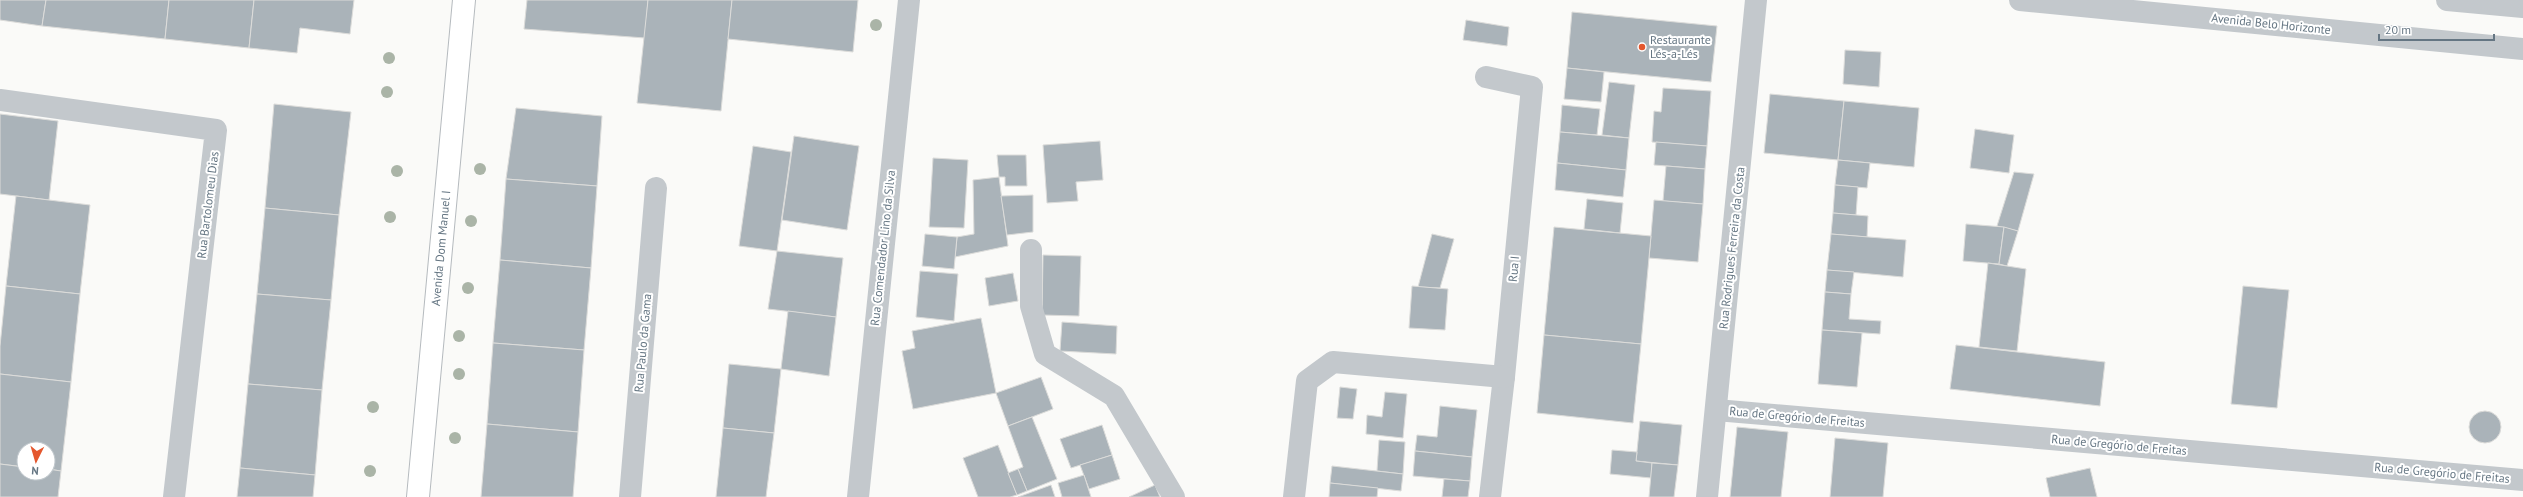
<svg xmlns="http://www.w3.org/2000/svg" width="2523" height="497" viewBox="0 0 2523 497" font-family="'PT Sans',sans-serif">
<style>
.building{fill:#aab3b9;stroke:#dcdcda}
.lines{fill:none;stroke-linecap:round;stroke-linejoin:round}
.primary-casing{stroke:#b5babe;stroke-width:24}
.street{stroke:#c3c8cc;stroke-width:22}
.primary{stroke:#fff;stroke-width:22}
.tree{fill:#aab4a7}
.poi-dot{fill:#e4572e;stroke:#fff;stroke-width:1.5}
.labels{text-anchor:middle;stroke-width:4;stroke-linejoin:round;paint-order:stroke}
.street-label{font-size:12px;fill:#657683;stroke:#fff}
.poi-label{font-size:12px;fill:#657683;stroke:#fff;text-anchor:start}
</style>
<rect width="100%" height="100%" fill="#fafaf8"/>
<!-- building -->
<g class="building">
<polygon points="0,0 46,0 42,26 0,20"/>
<polygon points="46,0 169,0 165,39 42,26"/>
<polygon points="169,0 254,0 249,48 165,39"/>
<polygon points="254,0 354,0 350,34 300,28 297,53 249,48"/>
<polygon points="527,0 648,0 645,38 524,29"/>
<polygon points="648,0 732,0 721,111 637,103"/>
<polygon points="732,0 858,0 853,52 728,39"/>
<polygon points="1572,12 1717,26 1711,82 1567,68"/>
<polygon points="1466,20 1509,27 1507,46 1463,40"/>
<polygon points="1845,50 1881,52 1879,87 1843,84"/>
<polygon points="1567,68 1604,72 1601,102 1564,99"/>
<polygon points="1609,82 1635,85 1629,138 1602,135"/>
<polygon points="1663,88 1711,91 1707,146 1652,142 1654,111 1661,112"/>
<polygon points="1770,94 1844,101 1838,160 1764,153"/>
<polygon points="1844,101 1919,108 1914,167 1838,160"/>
<polygon points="274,104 351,112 339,215 265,208"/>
<polygon points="1562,105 1600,109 1597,135 1560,132"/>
<polygon points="516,108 602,116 597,186 506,179"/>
<polygon points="0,114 58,121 49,200 0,194"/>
<polygon points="1975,129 2014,135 2009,173 1970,168"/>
<polygon points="1560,132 1629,138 1626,170 1557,163"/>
<polygon points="794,136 859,146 847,230 782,220"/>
<polygon points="1100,141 1103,180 1076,182 1078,201 1047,203 1043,145"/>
<polygon points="1656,142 1707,146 1705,169 1654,165"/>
<polygon points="753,146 791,152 777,251 739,246"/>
<polygon points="997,155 1026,155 1027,186 1005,186 1005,177 999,177"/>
<polygon points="933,158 968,160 964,228 929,227"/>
<polygon points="1838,160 1870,163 1867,188 1835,185"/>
<polygon points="1557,163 1626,170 1623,197 1555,190"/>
<polygon points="1666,166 1705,169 1703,204 1663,201"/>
<polygon points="2014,172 2034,174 2018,231 1997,226"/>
<polygon points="999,177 1008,246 955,257 957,237 974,234 973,180"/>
<polygon points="506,179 597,186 591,268 500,260"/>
<polygon points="1835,185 1858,187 1856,215 1833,213"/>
<polygon points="1033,195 1033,232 1007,235 1001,196"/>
<polygon points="16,196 90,205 80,294 6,286"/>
<polygon points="1587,199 1623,203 1620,233 1584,229"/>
<polygon points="1654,200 1703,204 1698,262 1649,258"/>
<polygon points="265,208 339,215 331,300 257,294"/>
<polygon points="1833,213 1868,216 1867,237 1831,234"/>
<polygon points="1966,224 2004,227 1999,264 1963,261"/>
<polygon points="1554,227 1651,236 1641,344 1544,335"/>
<polygon points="2004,227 2018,231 2007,266 1999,264"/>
<polygon points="925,234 957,237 954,269 922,266"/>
<polygon points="1432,234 1454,239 1440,288 1418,287"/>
<polygon points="1831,234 1906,240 1903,277 1827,270"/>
<polygon points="777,251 843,258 836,317 768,309"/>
<polygon points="1043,255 1081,256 1079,316 1042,315"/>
<polygon points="500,260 591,268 584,350 493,343"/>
<polygon points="1988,263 2026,269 2017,351 1979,347"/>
<polygon points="1827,270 1854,272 1851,294 1825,292"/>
<polygon points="920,271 958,274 954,321 916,317"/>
<polygon points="1013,273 1018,301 989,306 985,278"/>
<polygon points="6,286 80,294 71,382 0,374 0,346"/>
<polygon points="1412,286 1448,289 1445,330 1409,328"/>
<polygon points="2243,286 2289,290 2277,408 2231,404"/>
<polygon points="1825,292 1851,294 1849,319 1881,321 1880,334 1822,330"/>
<polygon points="257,294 331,300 322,390 248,384"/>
<polygon points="788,311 836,317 829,376 781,369"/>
<polygon points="981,318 996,393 913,409 902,351 915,348 912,331"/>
<polygon points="1062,322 1117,326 1116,354 1060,351"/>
<polygon points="1822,330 1862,333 1857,387 1818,384"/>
<polygon points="1544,335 1641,344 1633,423 1537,413"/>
<polygon points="493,343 584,350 578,432 487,424"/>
<polygon points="1956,345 2105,362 2100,406 1950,389"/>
<polygon points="729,364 781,369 774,433 723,428"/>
<polygon points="0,374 71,382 61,471 48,469 48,449 24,449 24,467 0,464"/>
<polygon points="1041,377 1053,409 1008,426 996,393"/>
<polygon points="248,384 322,390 315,475 240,468"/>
<polygon points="1340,387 1357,389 1353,419 1337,418"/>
<polygon points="1385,392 1407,394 1403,438 1366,434 1367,415 1382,417"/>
<polygon points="1440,406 1477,410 1472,457 1415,451 1417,435 1437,437"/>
<circle cx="2485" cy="427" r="16"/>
<polygon points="1032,417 1057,479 1027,491 1018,469 1023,467 1008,426"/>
<polygon points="1640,421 1682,425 1678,465 1636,461"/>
<polygon points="487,424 578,432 573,497 481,497"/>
<polygon points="1102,425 1112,455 1071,468 1060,439"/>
<polygon points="1737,427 1788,432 1781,497 1730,497"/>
<polygon points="723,428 774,433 766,497 716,497"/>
<polygon points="1835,438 1888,443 1883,497 1830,497"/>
<polygon points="1379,440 1405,442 1403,474 1377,471"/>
<polygon points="998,445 1017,495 1010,497 978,497 963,458"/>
<polygon points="1612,450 1637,452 1636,461 1652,463 1651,478 1610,474"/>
<polygon points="1415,451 1472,457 1470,481 1413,476"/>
<polygon points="1112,455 1120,479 1089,489 1080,465"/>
<polygon points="1652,463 1678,465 1674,497 1649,497"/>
<polygon points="0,464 24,467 24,473 48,473 48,469 61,471 58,497 0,497"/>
<polygon points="1332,466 1403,474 1401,491 1330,483"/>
<polygon points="240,468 315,475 313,497 237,497"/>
<polygon points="2090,468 2097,497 2050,497 2046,478"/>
<polygon points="1018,469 1027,491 1017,495 1008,473"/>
<polygon points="1084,475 1091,497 1062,497 1058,483"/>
<polygon points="1444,479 1470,481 1468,497 1442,497"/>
<polygon points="1330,483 1378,488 1377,497 1329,497"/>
<polygon points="1051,485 1055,497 1018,497"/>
<polygon points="1155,485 1160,497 1129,497"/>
</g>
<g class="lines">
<defs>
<g id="primary">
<path id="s1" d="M418,497L464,0"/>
</g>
</defs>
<!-- primary casing -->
<use href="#primary" class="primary-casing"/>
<!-- street -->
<g class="street">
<polyline points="2020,0 2523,49"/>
<polyline points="2447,0 2523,7"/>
<polyline points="1486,77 1532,87 1504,377 1490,497"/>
<polyline points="0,100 216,130 174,497"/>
<polyline points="1031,250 1031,306 1045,354 1114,396 1174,497"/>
<polyline points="1716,410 2523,480"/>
<polyline points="630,497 656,188"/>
<polyline points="858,497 909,0"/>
<polyline points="1294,497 1307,381 1333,362 1504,377"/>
<polyline points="1707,497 1756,0"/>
</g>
<!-- primary -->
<use href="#primary" class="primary"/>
</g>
<!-- trees -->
<g class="tree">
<circle cx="876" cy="25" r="6"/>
<circle cx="389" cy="58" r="6"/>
<circle cx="387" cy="92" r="6"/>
<circle cx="480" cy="169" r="6"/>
<circle cx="397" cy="171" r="6"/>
<circle cx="390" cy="217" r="6"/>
<circle cx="471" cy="221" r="6"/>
<circle cx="468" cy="288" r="6"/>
<circle cx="459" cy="336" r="6"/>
<circle cx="459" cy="374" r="6"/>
<circle cx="373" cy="407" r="6"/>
<circle cx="455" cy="438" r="6"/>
<circle cx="370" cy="471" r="6"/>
</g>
<!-- markers -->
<circle class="poi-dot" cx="1642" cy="47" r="4"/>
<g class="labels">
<!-- street labels -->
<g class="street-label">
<text transform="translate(2271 24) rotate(6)" y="4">Avenida Belo Horizonte</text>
<text transform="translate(208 205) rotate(-83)" y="4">Rua Bartolomeu Dias</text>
<text transform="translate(883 248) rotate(-84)" y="4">Rua Comendador Lino da Silva</text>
<text transform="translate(1732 248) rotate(-84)" y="4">Rua Rodrigues Ferreira da Costa</text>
<text dy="4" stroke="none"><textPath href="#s1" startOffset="250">Avenida Dom Manuel I</textPath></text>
<text transform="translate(1514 269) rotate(-85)" y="4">Rua I</text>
<text transform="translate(643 343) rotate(-85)" y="4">Rua Paulo da Gama</text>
<text transform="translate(1797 417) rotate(5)" y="4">Rua de Gregório de Freitas</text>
<text transform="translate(2119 445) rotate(5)" y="4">Rua de Gregório de Freitas</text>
<text transform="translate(2442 473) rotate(5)" y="4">Rua de Gregório de Freitas</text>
</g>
<!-- poi labels -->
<g class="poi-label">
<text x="1650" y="44">Restaurante<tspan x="1650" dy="14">Lés-a-Lés</tspan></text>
</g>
</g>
<!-- north arrow -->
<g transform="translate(36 461) rotate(185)"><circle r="19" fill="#ffffff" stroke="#c1c8cd"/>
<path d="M0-3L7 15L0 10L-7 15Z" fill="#e4572e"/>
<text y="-6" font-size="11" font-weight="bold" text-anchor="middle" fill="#657683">N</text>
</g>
<!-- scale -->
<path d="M2379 34v6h115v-6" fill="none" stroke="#657683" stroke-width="2"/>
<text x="2385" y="34" font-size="12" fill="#657683" stroke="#ffffff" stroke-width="3" paint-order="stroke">20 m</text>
</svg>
